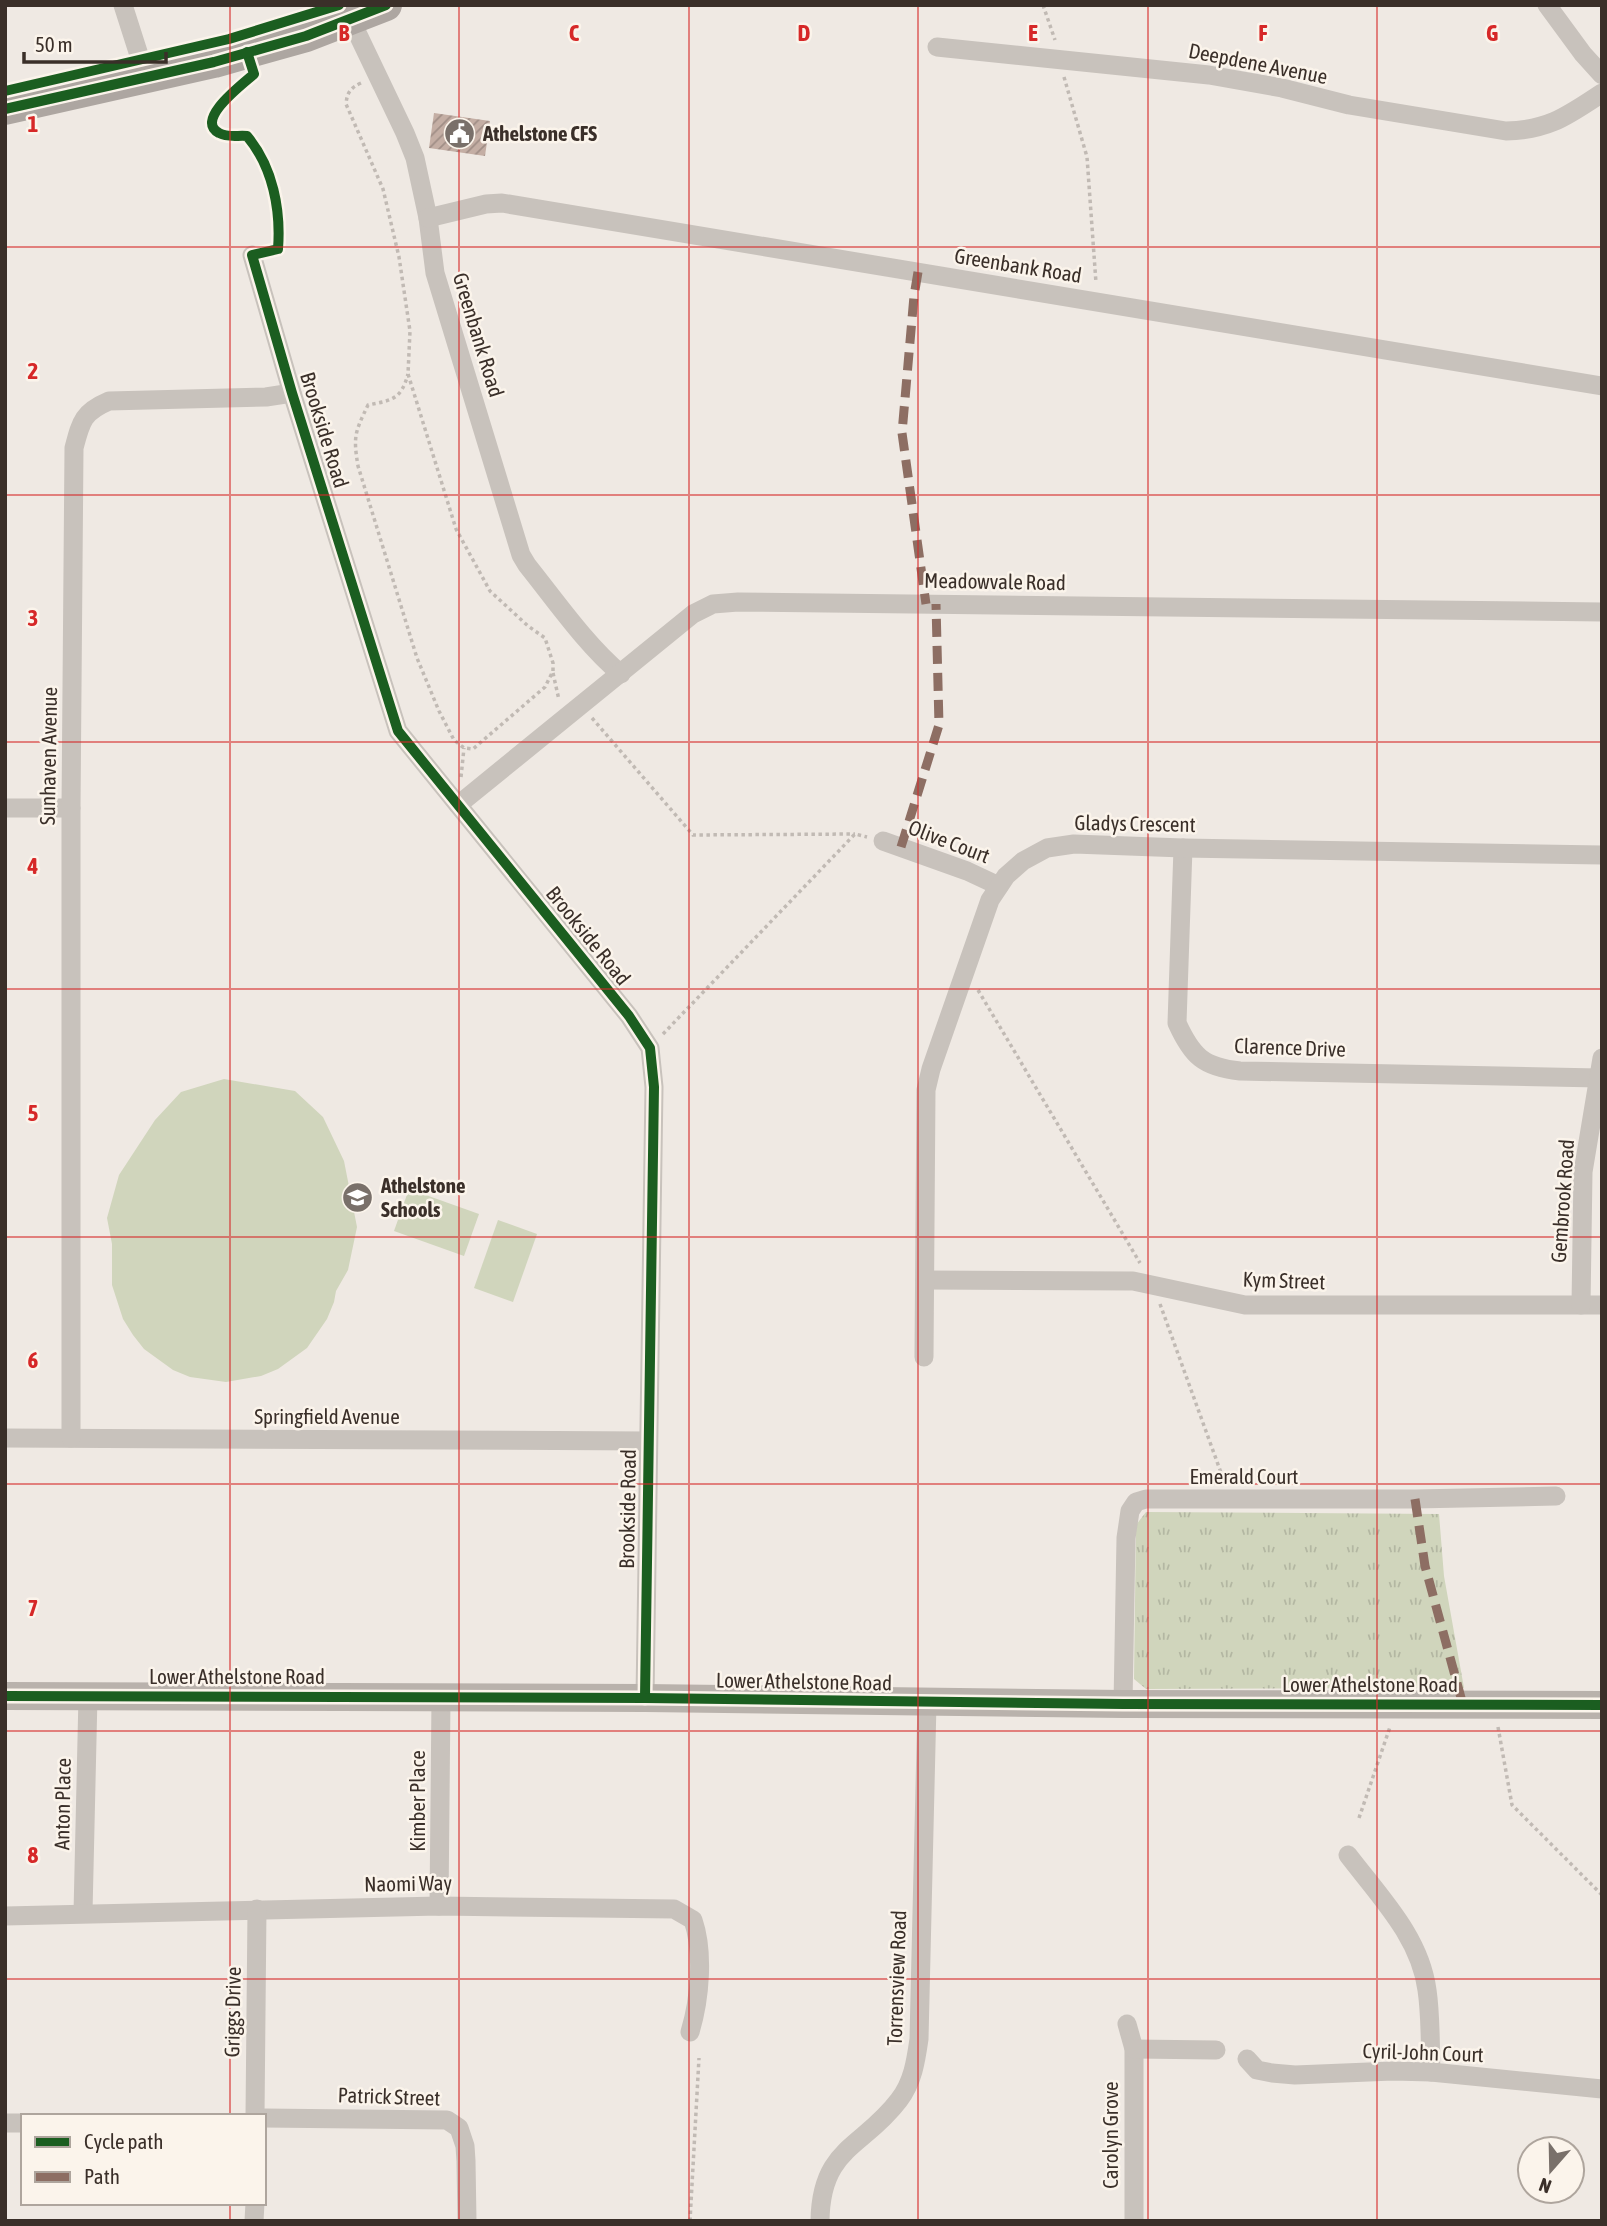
<svg xmlns="http://www.w3.org/2000/svg" width="1607" height="2226" viewBox="0 0 1607 2226" font-family="'Asap Condensed',sans-serif">
<style>
.green{fill:#d0d5bc}
.park{fill:url(#park-tufts)}
.building{fill:url(#building-hatch)}
.lines{fill:none;stroke-linecap:round;stroke-linejoin:round}
.path{stroke:#c1bab4;stroke-width:3.5;stroke-dasharray:3.5 3.5;stroke-linecap:butt}
.street{stroke:#c8c2bc;stroke-width:19}
.secondary{stroke:#b9b2ac;stroke-width:28}
.primary{stroke:#ada6a1;stroke-width:32}
.quiet{stroke:#8d6e63;stroke-width:9;stroke-dasharray:18 9;stroke-linecap:butt}
.cycleway-casing{stroke:#fbf4eb;stroke-width:15}
.cycleway{stroke:#1b5e20;stroke-width:10}
.grid{fill:none;stroke:#d62828;stroke-width:2;stroke-opacity:0.55}
.labels{text-anchor:middle;stroke-width:5;stroke-linejoin:round;paint-order:stroke}
.street-label{font-size:21px;fill:#3a2f29;stroke:#fbf4eb}
.poi-label{font-size:21px;font-weight:bold;fill:#3a2f29;stroke:#fbf4eb;text-anchor:start}
.grid-label{font-size:23px;text-anchor:middle;font-weight:bold;fill:#d62828;stroke:#fbf4eb;stroke-width:5;stroke-linejoin:round;paint-order:stroke}
</style>
<defs>
<pattern id="park-tufts" width="24" height="20" patternUnits="userSpaceOnUse" patternTransform="scale(1.75)"><rect width="24" height="20" fill="#d0d5bc"/><path d="M3 7l-1-3M5 7V3M7 7l1-3M15 17l-1-3M17 17v-4M19 17l1-3" fill="none" stroke="#b3b7a2"/></pattern>
<pattern id="building-hatch" width="6" height="6" patternUnits="userSpaceOnUse" patternTransform="scale(1.75)"><rect width="6" height="6" fill="#c4aea4"/><path d="M-1 1l2-2M0 6l6-6M5 7l2-2" fill="none" stroke="#a08e86"/></pattern>
</defs>
<rect width="100%" height="100%" fill="#efe9e3"/>
<!-- green -->
<g class="green">
<polygon points="224,1079 295,1091 323,1117 344,1161 357,1227 348,1270 336,1291 334,1302 327,1319 307,1348 278,1369 261,1376 226,1382 190,1377 173,1370 144,1349 133,1335 123,1319 112,1285 112,1244 107,1218 119,1175 155,1120 181,1092"/>
<polygon points="409,1189 479,1214 464,1256 394,1231"/>
<polygon points="498,1220 537,1234 513,1302 474,1288"/>
</g>
<!-- park -->
<polygon class="park" points="1146,1512 1439,1514 1444,1576 1464,1688 1146,1689 1134,1679 1136,1525"/>
<!-- building -->
<polygon class="building" points="434,113 490,121 485,156 429,148"/>
<g class="lines">
<!-- path -->
<g class="path">
<polyline points="1043,5 1055,40"/>
<polyline points="1064,77 1087,157 1096,283"/>
<path d="M361,83C350,88 347,93 346,104L383,189L399,257L410,331L408,374L456,529L490,591L528,626L545,638L553,663V671L545,687L473,749L464,748L454,740L439,711L417,658L358,466C353,436 355,432 368,405C392,400 401,400 408,374"/>
<polyline points="553,673 559,700"/>
<polyline points="592,718 693,835 855,834"/>
<polyline points="461,777 464,748"/>
<polyline points="978,990 1140,1263"/>
<polyline points="663,1034 855,834 867,837"/>
<polyline points="1160,1304 1224,1481"/>
<polyline points="1498,1727 1512,1805 1602,1895"/>
<polyline points="1359,1818 1390,1727"/>
<polyline points="690,2221 699,2058"/>
</g>
<!-- street -->
<g class="street">
<polyline points="123,5 146,77"/>
<polyline points="1547,5 1583,54 1602,75"/>
<path d="M351,9V20L405,133L415,158L428,218L435,273L521,555L527,565C555,600 587,646 621,674"/>
<path d="M937,47L1209,75L1282,88L1349,105L1506,131C1549,130 1567,116 1602,93"/>
<polyline points="428,218 486,204 502,203 1602,386"/>
<polyline points="252,255 292,393 398,731 629,1016 650,1048 654,1087 645,1698"/>
<polyline points="458,805 693,614 713,604 738,602 1602,612"/>
<polyline points="5,808 71,808"/>
<polyline points="883,841 967,871 999,886"/>
<path d="M1183,848L1177,1023C1192,1056 1203,1067 1240,1071L1599,1078"/>
<polyline points="925,1280 1133,1281 1245,1305 1602,1305"/>
<polyline points="1581,1305 1583,1172 1602,1058"/>
<polyline points="924,1357 926,1090 931,1069 990,900 1006,876 1023,861 1047,848 1074,844 1183,848 1602,855"/>
<polyline points="5,1438 648,1441"/>
<path d="M71,1438V808L74,448C81,421 83,412 109,401L266,397L292,393"/>
<polyline points="1123,1704 1126,1538 1130,1511 1136,1502 1146,1499 1415,1499 1556,1496"/>
<path d="M1348,1855C1380,1897 1420,1937 1427,1990C1431,2017 1430,2045 1431,2072"/>
<polyline points="439,1906 441,1697"/>
<polyline points="83,1913 88,1696"/>
<path d="M5,1916L439,1906L674,1909L693,1920C704,1952 700,1999 690,2032"/>
<polyline points="1127,2024 1134,2049 1134,2221"/>
<polyline points="1134,2049 1216,2050"/>
<polyline points="1247,2059 1257,2070 1272,2073 1295,2075 1393,2071 1431,2072 1602,2089"/>
<polyline points="255,2116 257,1909"/>
<polyline points="264,2118 447,2120 459,2128 465,2146 466,2161 467,2221"/>
<polyline points="5,2123 23,2123"/>
<polyline points="254,2221 255,2203"/>
<path d="M820,2221C821,2147 863,2148 899,2100C913,2082 916,2060 919,2039L927,1703"/>
</g>
<!-- secondary -->
<polyline class="secondary" points="5,1696 645,1698 1123,1704 1602,1705"/>
<!-- primary -->
<polyline class="primary" points="5,109 214,62 306,36 386,5"/>
<!-- quiet -->
<g class="quiet">
<polyline points="918,272 914,296 902,433 926,604"/>
<polyline points="901,847 939,725 936,604"/>
<polyline points="1415,1499 1425,1566 1463,1705"/>
</g>
<defs>
<g id="cycleway">
<path d="M247,52L254,74C243,84 194,120 219,133C228,138 238,135 247,136C273,167 281,210 278,249L252,255L292,393L398,731L629,1016L650,1048L654,1087L645,1698"/>
<polyline points="5,91 229,39 339,5"/>
<polyline points="5,109 214,62 306,36 386,5"/>
<polyline points="5,1696 645,1698 1123,1704 1602,1705"/>
</g>
</defs>
<!-- cycleway casing -->
<use href="#cycleway" class="cycleway-casing"/>
<!-- cycleway -->
<use href="#cycleway" class="cycleway"/>
</g>
<!-- grid -->
<path class="grid" d="M230,5V2116M459,5V2221M689,5V2221M918,5V2221M1148,5V2221M1377,5V2221M5,247H1602M5,495H1602M5,742H1602M5,989H1602M5,1237H1602M5,1484H1602M5,1731H1602M5,1979H1602M230,2203V2221"/>
<!-- icons -->
<defs>
<symbol id="civic-disc" viewBox="-11 -11 22 22"><circle r="9.5" fill="#79706a" stroke="#fbf4eb"/><path d="M-.6-6.5H3V-4.5H.6V-3L4-1V1h2V6H-6V1h2V-1L-.6-3ZM-1.2 2.5V6h2.4V2.5Z" fill="#fff"/></symbol>
<symbol id="school-disc" viewBox="-11 -11 22 22"><circle r="9.5" fill="#79706a" stroke="#fbf4eb"/><path d="M0-5L7-2L0 1L-7-2ZM-4 1L0 2.5L4 1V4Q0 6-4 4Z" fill="#fff"/></symbol>
</defs>
<g fill-rule="evenodd">
<use href="#civic-disc" x="442" y="116" width="35" height="35"/>
<use href="#school-disc" x="340" y="1180" width="35" height="35"/>
</g>
<g class="labels">
<!-- street labels -->
<g class="street-label">
<text transform="translate(1258 64) rotate(11)" y="7">Deepdene Avenue</text>
<text transform="translate(1018 266) rotate(9)" y="7">Greenbank Road</text>
<text transform="translate(478 335) rotate(73)" y="7">Greenbank Road</text>
<text transform="translate(324 430) rotate(73)" y="7">Brookside Road</text>
<text transform="translate(995 582) rotate(1)" y="7">Meadowvale Road</text>
<text transform="translate(49 756) rotate(-89)" y="7">Sunhaven Avenue</text>
<text transform="translate(1135 824) rotate(1)" y="7">Gladys Crescent</text>
<text transform="translate(949 842) rotate(21)" y="7">Olive Court</text>
<text transform="translate(588 936) rotate(51)" y="7">Brookside Road</text>
<text transform="translate(1290 1048) rotate(2)" y="7">Clarence Drive</text>
<text transform="translate(1563 1201) rotate(-86)" y="7">Gembrook Road</text>
<text transform="translate(1284 1281) rotate(2)" y="7">Kym Street</text>
<text x="327" y="1424">Springfield Avenue</text>
<text x="1244" y="1484">Emerald Court</text>
<text transform="translate(628 1509) rotate(-89)" y="7">Brookside Road</text>
<text x="237" y="1684">Lower Athelstone Road</text>
<text transform="translate(804 1682) rotate(1)" y="7">Lower Athelstone Road</text>
<text x="1370" y="1692">Lower Athelstone Road</text>
<text transform="translate(418 1801) rotate(-90)" y="7">Kimber Place</text>
<text transform="translate(63 1804) rotate(-89)" y="7">Anton Place</text>
<text transform="translate(408 1884) rotate(-1)" y="7">Naomi Way</text>
<text transform="translate(897 1978) rotate(-88)" y="7">Torrensview Road</text>
<text transform="translate(233 2012) rotate(-89)" y="7">Griggs Drive</text>
<text transform="translate(1423 2053) rotate(2)" y="7">Cyril-John Court</text>
<text transform="translate(389 2097) rotate(2)" y="7">Patrick Street</text>
<text transform="translate(1111 2135) rotate(-90)" y="7">Carolyn Grove</text>
</g>
<!-- poi labels -->
<g class="poi-label">
<text x="483" y="141">Athelstone CFS</text>
<text x="381" y="1193">Athelstone<tspan x="381" dy="24">Schools</tspan></text>
</g>
</g>
<g class="grid-label">
<text x="344" y="41">B</text>
<text x="574" y="41">C</text>
<text x="804" y="41">D</text>
<text x="1033" y="41">E</text>
<text x="1263" y="41">F</text>
<text x="1492" y="41">G</text>
<text x="33" y="132">1</text>
<text x="33" y="379">2</text>
<text x="33" y="626">3</text>
<text x="33" y="874">4</text>
<text x="33" y="1121">5</text>
<text x="33" y="1368">6</text>
<text x="33" y="1616">7</text>
<text x="33" y="1863">8</text>
</g>
<!-- border -->
<rect width="1607" height="2226" fill="none" stroke="#3a2f29" stroke-width="14"/>
<!-- legend -->
<rect x="21" y="2114" width="245" height="91" fill="#fbf4eb" stroke="#aea59d" stroke-width="2"/>
<rect x="35" y="2137" width="35" height="10" fill="#1b5e20" stroke="#aea59d" stroke-width="2"/>
<text x="84" y="2149" font-size="21" fill="#3a2f29">Cycle path</text>
<rect x="35" y="2172" width="35" height="10" fill="#8d6e63" stroke="#aea59d" stroke-width="2"/>
<text x="84" y="2184" font-size="21" fill="#3a2f29">Path</text>
<!-- north arrow -->
<g transform="translate(1551 2170) rotate(200)"><circle r="33" fill="#fbf4eb" stroke="#aea59d" stroke-width="2"/>
<path d="M0-5L12 26L0 18L-12 26Z" fill="#79706a"/>
<text y="-10" font-size="19" font-weight="bold" text-anchor="middle" fill="#3a2f29">N</text>
</g>
<!-- scale -->
<path d="M24 52v10h142v-10" fill="none" stroke="#3a2f29" stroke-width="3.5"/>
<text x="35" y="52" font-size="21" fill="#3a2f29" stroke="#fbf4eb" stroke-width="5" paint-order="stroke">50 m</text>
</svg>
